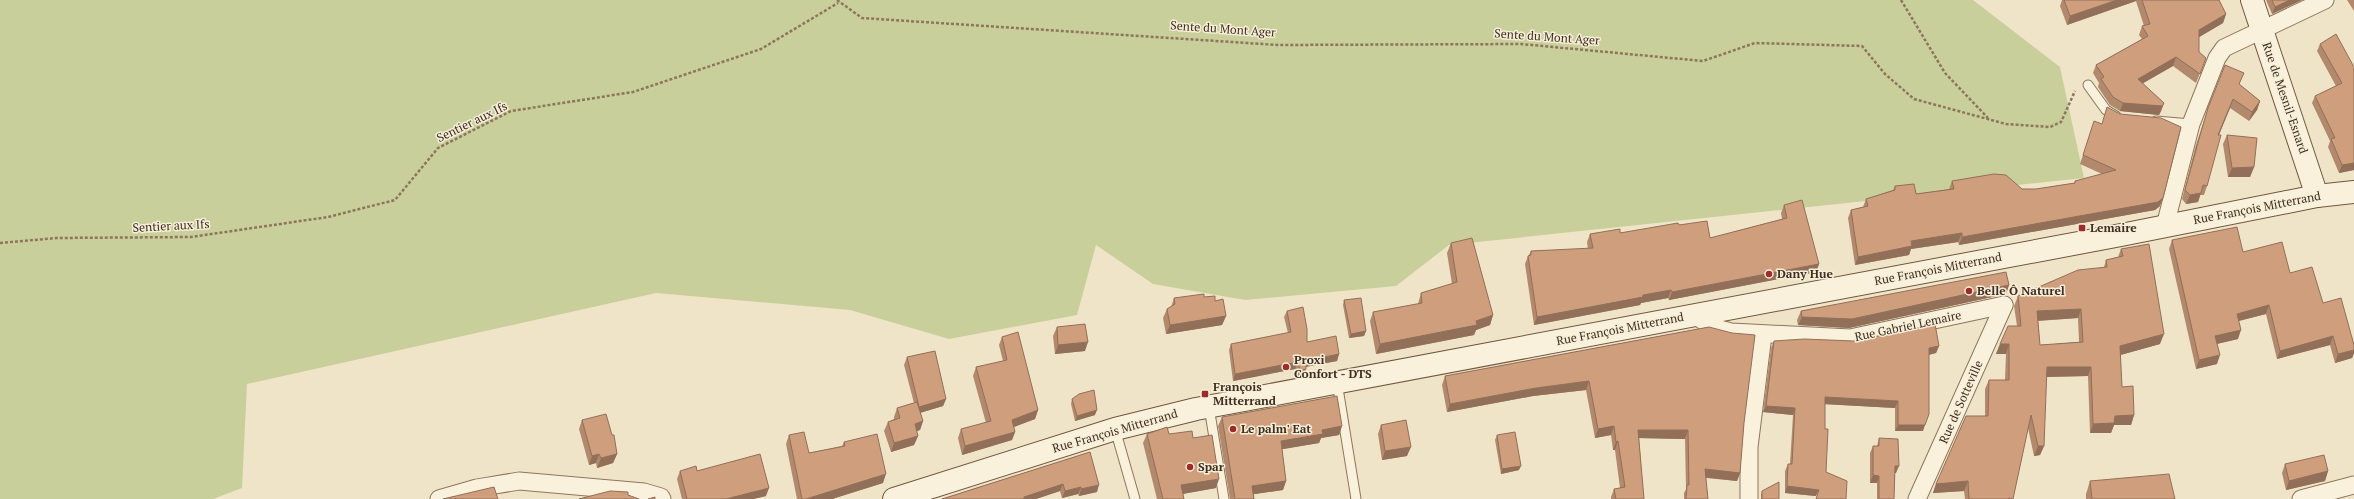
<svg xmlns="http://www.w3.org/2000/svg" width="2354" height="499" viewBox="0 0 2354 499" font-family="'PT Serif',serif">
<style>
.green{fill:#c9cf9b}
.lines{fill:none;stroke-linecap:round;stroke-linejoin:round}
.lane-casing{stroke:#8d765c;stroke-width:11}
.street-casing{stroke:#8d765c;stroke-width:19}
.secondary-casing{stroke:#6f573f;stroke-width:24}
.path{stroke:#8d765c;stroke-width:2.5;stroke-dasharray:3 2;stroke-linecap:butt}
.lane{stroke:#faf1dc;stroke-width:9}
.street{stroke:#faf1dc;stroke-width:17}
.secondary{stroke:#faf1dc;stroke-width:22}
.wall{fill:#b2896c;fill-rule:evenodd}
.shaded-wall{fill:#916f58}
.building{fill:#cf9f7d;stroke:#916f58;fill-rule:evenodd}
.poi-dot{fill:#9e2a2b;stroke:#f7eed8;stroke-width:1.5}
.labels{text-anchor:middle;stroke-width:3;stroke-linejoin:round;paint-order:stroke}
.street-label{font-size:12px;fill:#3d2e20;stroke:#f7eed8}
.poi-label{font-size:12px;font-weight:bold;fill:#3d2e20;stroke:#f7eed8;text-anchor:start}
</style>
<rect width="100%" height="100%" fill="#f0e4c8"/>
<!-- green -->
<polygon class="green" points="0,0 1973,0 2060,67 2084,178 1449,245 1396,286 1245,300 1153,284 1096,245 1077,315 949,339 850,310 656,293 247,384 242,488 213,499 0,499"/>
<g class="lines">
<defs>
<g id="lane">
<polyline points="2088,85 2106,110 2116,116"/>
<polyline points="2156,121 2191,124"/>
<polyline points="1337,382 1356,499"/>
<polyline points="1209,407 1224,499"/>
<polyline points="1115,429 1135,499"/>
</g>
<g id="street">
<polyline points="2165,226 2191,124 2217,58 2224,48 2325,0"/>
<polyline points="1695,315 1712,327 1731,332 1850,338 2004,305"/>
<polyline points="439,499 477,488 519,481 644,492 661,497 662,499"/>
<polyline points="1749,499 1749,447 1763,335"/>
<polyline points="1917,499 2004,305"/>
<polyline points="2301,499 2354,485"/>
</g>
<g id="secondary">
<polyline points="2252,0 2317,196"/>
<polyline points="894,499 1115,429 1196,409 2121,235 2317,196 2354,192"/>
</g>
</defs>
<!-- lane casing -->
<use href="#lane" class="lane-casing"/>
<!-- street casing -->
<use href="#street" class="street-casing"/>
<!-- secondary casing -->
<use href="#secondary" class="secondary-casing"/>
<!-- path -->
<g class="path">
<polyline points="837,0 862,18 1278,45 1521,44 1703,61 1755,43 1862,46 1885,74 1914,99 2006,124 2050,127 2061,122 2075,91"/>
<polyline points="1901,0 1945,73 1988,118"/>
<polyline points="0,243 57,238 191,237 328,217 395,200 438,148 511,111 633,92 761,49 838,3"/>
</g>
<!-- lane -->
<use href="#lane" class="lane"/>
<!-- street -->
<use href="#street" class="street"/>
<!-- secondary -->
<use href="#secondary" class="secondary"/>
</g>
<!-- wall -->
<g class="wall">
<polygon points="2062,0 2219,0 2226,14 2223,23 2199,37 2199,52 2206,58 2196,83 2173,66 2142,83 2164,103 2161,111 2159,115 2120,111 2110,105 2098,87 2099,83 2093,73 2096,65 2142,39 2139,35 2142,26 2144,26 2136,1 2067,25 2060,6"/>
<polygon points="2266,0 2302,0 2272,14"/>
<polygon points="2347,0 2354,0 2354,11"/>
<polygon points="2320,44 2354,67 2354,170 2339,173 2328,147 2330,141 2312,103 2315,96 2336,86 2317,51"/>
<polygon points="2240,85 2260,101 2257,110 2249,121 2230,108 2219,135 2207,186 2204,195 2200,195 2198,202 2186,204 2182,199 2195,148 2208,108"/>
<polygon points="2091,130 2160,206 2155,210 1959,245 1958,242 1911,249 1909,255 1855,265 1848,218 1851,210 1863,207 1866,199 1893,190 1895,186 1916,194 1949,189 1952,181 2022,189 2036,189 2074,183 2075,181 2102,174 2080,164"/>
<polygon points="2227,135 2254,167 2250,177 2228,177 2223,144"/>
<polygon points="1784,205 1819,264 1816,272 1669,300 1668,298 1641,303 1640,305 1534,325 1525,264 1528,256 1529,255 1531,251 1588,249 1587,242 1590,234 1620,233 1679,225 1710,238 1782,219 1781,213"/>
<polygon points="2172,240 2243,252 2290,273 2323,303 2354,345 2354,353 2352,358 2335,363 2330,345 2277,359 2266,314 2239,321 2238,339 2217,344 2217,364 2196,369 2169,249"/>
<polygon points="1451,243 1493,315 1490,325 1476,330 1474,335 1376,354 1370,321 1373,312 1418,304 1421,293 1452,284 1447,253"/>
<path d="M2121,249L2160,344L2120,355L2122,387L2134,415L2131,425H2114L2111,433H2090L2088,376L2046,377L2044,446L2040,455L2034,456L2028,428L2013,499H1965L1964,491L1933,493L1936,484L1985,416V389L1989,380H2005L2006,354H1996L2000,344L2017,326L2014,306L2018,296L2104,267L2106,260L2118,257ZM2078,318L2079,342L2040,345L2038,321Z"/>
<polygon points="2009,285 2006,294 1849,328 1798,325 1797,320 1801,311"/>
<polygon points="1204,297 1215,301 1226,316 1222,325 1166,334 1163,318 1167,309 1171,307 1174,298"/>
<polygon points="1344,300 1366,331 1364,336 1349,338 1343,305"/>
<polygon points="1287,311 1307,342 1339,354 1337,361 1306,367 1304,376 1297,377 1295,369 1233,381 1229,350 1231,344 1288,333 1284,317"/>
<polygon points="1057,327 1085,351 1055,354 1053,336"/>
<polygon points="1709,327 1744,423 1740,473 1737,481 1706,478 1708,499 1684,499 1684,493 1686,489 1685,439 1639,438 1644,499 1611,499 1611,497 1614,489 1620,488 1615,450 1613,450 1611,435 1595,438 1586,390 1533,396 1447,412 1442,385 1445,376"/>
<polygon points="1002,337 1038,410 1035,419 1013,427 1015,432 1012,440 962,455 958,438 961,429 986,423 973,376 976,367 1003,361 999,345"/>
<polygon points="1774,341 1939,346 1936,353 1929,355 1923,431 1895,431 1895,408 1825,404 1816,496 1785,493 1785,471 1788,464 1790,464 1793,415 1763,412 1771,348"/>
<polygon points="907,357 946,399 943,406 920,413 923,421 920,430 916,431 918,436 914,445 891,452 884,431 888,422 894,419 894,417 897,408 914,403 904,365"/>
<polygon points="1072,399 1095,415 1075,421 1071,404"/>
<polygon points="1222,417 1342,426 1339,435 1321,438 1319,443 1282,449 1286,481 1283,490 1253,494 1254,499 1230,499 1218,426"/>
<polygon points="582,420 617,454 613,463 597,468 596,463 589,465 579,429"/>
<polygon points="1381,425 1407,456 1382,460 1378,434"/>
<polygon points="1147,434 1169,434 1193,438 1216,488 1182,494 1184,499 1157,499 1143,443"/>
<polygon points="789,435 809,453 842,446 844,442 883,483 832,499 797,499 786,444"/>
<polygon points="1497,435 1519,470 1501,474 1495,440"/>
<polygon points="1879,438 1896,473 1895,473 1894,499 1877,499 1877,483 1870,483 1870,453 1873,446 1877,446"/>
<polygon points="1090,452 1097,492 1079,496 1078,494 1062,498 1060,491 1036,499 942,499"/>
<polygon points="2285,464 2328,471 2325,481 2286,490 2282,473"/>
<polygon points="680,471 697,471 766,496 753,499 682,499 677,479"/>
<polygon points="2090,481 2175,499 2086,499 2086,494"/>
<polygon points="1762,491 1779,499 1761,499 1761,495"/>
</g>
<!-- shaded-wall -->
<g class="shaded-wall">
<polygon points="2117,0 2137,0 2136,1 2067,25 2070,16"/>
<polygon points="2290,0 2302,0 2272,14 2275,7"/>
<polygon points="2226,14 2223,23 2196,39 2199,30"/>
<polygon points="2176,57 2173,66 2135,88 2138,79"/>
<polygon points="2233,99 2230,108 2215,144 2218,135"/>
<polygon points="2260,101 2257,110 2249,121 2252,112"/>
<polygon points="2123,103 2164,103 2161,111 2159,115 2120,111"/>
<polygon points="2354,163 2354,170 2339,173 2342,165"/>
<polygon points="2254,167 2250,177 2228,177 2232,168"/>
<polygon points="2201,193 2198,202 2186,204 2190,195"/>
<polygon points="2163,198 2160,206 2155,210 1959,245 1962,237"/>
<polygon points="1962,233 1958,242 1911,249 1909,255 1855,265 1858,257 1911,241"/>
<polygon points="1819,264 1816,272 1669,300 1672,292"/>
<polygon points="2009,285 2006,294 1849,328 1798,325 1802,317"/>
<polygon points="1671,290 1668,298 1641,303 1640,305 1534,325 1537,317 1643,295"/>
<polygon points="2269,305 2266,314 2234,322 2237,314"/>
<polygon points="2081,309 2078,318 2033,321 2037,311"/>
<polygon points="1493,315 1490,325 1476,330 1474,335 1376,354 1380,344 1476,321"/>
<polygon points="1226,316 1222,325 1166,334 1170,325"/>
<polygon points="2241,330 2238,339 2212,345 2215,336"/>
<polygon points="1366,331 1364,336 1349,338 1351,334"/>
<polygon points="2164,334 2160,344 2117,356 2120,346"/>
<polygon points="2333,336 2330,345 2277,359 2280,351"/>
<polygon points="1088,342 1085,351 1055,354 1058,345"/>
<polygon points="2000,344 2009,344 2006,354 1996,354"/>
<polygon points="1939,346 1936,353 1927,355 1929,348"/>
<polygon points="2354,350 2354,353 2352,358 2335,363 2338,354"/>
<polygon points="1339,354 1337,361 1304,367 1306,361"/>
<polygon points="2220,355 2217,364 2196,369 2199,360"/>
<polygon points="1298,362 1295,369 1233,381 1235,374"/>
<polygon points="2047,367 2091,367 2088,376 2043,377"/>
<polygon points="1306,369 1304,376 1297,377 1300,371"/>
<polygon points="1589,381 1586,390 1533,396 1447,412 1450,404 1536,388"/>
<polygon points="1825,397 1898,401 1895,408 1822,404"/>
<polygon points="946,399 943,406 916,414 919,407"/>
<polygon points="1766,406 1795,408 1793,415 1763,412"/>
<polygon points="1038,410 1035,419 1009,429 1012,420"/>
<polygon points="1097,410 1095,415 1075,421 1077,416"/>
<polygon points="2134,415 2131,425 2114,425 2111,433 2090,433 2093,424 2115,416"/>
<polygon points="923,421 920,430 911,433 915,424"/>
<polygon points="1898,425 1925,425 1923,431 1895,431"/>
<polygon points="1342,426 1339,435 1321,438 1319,443 1278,450 1281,441 1322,430"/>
<polygon points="1614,426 1611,435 1595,438 1598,429"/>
<polygon points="1638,430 1688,430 1685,439 1635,438"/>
<polygon points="1015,432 1012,440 962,455 965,446"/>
<polygon points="918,436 914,445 891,452 894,443"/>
<polygon points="1618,441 1615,450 1613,450 1616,442"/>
<polygon points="2038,446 2044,446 2040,455 2034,456"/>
<polygon points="1411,447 1407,456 1382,460 1385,451"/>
<polygon points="599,454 596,463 589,465 592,456"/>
<polygon points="617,454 613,463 597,468 601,458"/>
<polygon points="1521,466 1519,470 1501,474 1502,469"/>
<polygon points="1895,466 1899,466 1896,473 1892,473"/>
<polygon points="1705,469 1740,473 1737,481 1702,477"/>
<polygon points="2328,471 2325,481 2286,490 2289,481"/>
<polygon points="886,474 883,483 832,499 806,499"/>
<polygon points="1873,475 1879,476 1877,483 1870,483"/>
<polygon points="1219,479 1216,488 1177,495 1181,485"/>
<polygon points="1286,481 1283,490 1249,495 1252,486"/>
<polygon points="1968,481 1964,491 1933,493 1936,484"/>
<polygon points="1063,484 1060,491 1036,499 1023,499 1024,497"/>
<polygon points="1099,485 1097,492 1079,496 1081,489"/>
<polygon points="1787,486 1819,490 1816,496 1785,493"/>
<polygon points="1081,487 1078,494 1062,498 1065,491"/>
<polygon points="769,488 766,496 753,499 726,499"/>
</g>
<!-- building -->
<g class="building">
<polygon points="2064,0 2117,0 2070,16"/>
<polygon points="2142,0 2219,0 2226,14 2199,30 2199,52 2206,58 2200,74 2176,57 2138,79 2164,103 2162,106 2123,103 2113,97 2101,79 2104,77 2096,65 2148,36 2142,26 2150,24"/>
<polygon points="2272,0 2290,0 2275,7"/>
<polygon points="2336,34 2354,67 2354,163 2342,165 2331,139 2335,138 2315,96 2342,83 2320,44"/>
<polygon points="2225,65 2244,73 2239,84 2260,101 2252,112 2233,99 2218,135 2221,135 2207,186 2203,185 2201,193 2190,195 2185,190 2199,139 2208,108"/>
<polygon points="2107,107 2120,114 2161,118 2181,127 2163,198 2158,202 1962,237 1962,233 1911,241 1912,246 1858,257 1851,210 1868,206 1866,199 1895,190 1895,186 1914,184 1916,194 1954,189 1952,181 1994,174 2006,175 2022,189 2036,189 2075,183 2075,181 2116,170 2083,155 2094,121 2102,124"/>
<polygon points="2227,135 2257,138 2254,167 2232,168"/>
<polygon points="1802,200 1819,264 1672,292 1671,290 1643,295 1643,297 1537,317 1528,256 1531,255 1531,251 1593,248 1590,234 1620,229 1620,233 1678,223 1679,225 1707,221 1710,238 1787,218 1784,205"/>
<polygon points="2237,227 2243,252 2282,242 2290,273 2312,267 2323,303 2341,298 2354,345 2354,350 2338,354 2333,336 2280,351 2269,305 2237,314 2241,330 2215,336 2220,355 2199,360 2172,240"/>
<polygon points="1472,238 1493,315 1476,321 1477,325 1380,344 1373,312 1422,303 1421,293 1457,282 1451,243"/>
<path d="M2149,244L2164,334L2120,346L2122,387L2133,386L2134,415L2115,416L2114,423L2093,424L2091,367H2047L2044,446H2038L2031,415L2013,499L2009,498L2008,499H1969L1968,481L1936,484L1966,416H1988L1989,380H2009V344H2000L2008,326H2021L2018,296L2078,270L2107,267L2106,260L2123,256L2121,249ZM2081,309L2083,342L2040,345L2037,311Z"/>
<polygon points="2006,272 2009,285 1852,319 1802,317 1801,311"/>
<polygon points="1204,294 1204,297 1215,296 1215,301 1223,299 1226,316 1170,325 1167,309 1175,304 1174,298"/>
<polygon points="1361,298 1366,331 1351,334 1344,300"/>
<polygon points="1303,307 1307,329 1307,342 1336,336 1339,354 1306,361 1306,369 1300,371 1298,362 1235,374 1231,344 1291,332 1287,311"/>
<polygon points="1085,324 1088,342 1058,345 1057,327"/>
<polygon points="1935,324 1939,346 1929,348 1929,414 1925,425 1898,425 1898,401 1825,397 1825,429 1828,429 1826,472 1847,481 1846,499 1816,499 1819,490 1787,486 1788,464 1792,464 1795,408 1766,406 1774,341 1804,339 1854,341"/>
<polygon points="1709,327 1732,333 1755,335 1744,423 1740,473 1705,469 1708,499 1686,499 1687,485 1689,485 1688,430 1638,430 1644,499 1616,499 1614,489 1625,487 1618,441 1616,442 1614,426 1598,429 1589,381 1536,388 1450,404 1445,376"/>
<polygon points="1018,332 1038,410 1012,420 1015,432 965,446 961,429 991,421 976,367 1007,360 1002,337"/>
<polygon points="935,351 946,399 919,407 907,357"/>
<polygon points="1094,390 1097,410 1077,416 1072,399 1079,394"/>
<polygon points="1337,396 1342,426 1322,430 1323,434 1281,441 1286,481 1252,486 1254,499 1235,499 1222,417"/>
<polygon points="917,402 923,421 915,424 918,436 894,443 888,422 900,418 897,408"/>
<polygon points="606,414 612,435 614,435 617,454 601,458 599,454 592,456 582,420"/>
<polygon points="1406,420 1411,447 1385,451 1381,425"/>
<polygon points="1167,427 1169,434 1192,431 1193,438 1212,435 1219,479 1181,485 1184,499 1163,499 1147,434"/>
<polygon points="804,432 809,453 845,446 844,442 877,434 886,474 806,499 802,499 789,435"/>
<polygon points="1515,432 1521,466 1502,469 1497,435"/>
<polygon points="1879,438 1898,439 1899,466 1895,466 1894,499 1879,499 1879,476 1873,475 1873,446 1879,446"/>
<polygon points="1090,452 1099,485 1081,489 1081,487 1065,491 1063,484 1024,497 1024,499 942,499"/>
<polygon points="760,454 769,488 726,499 687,499 680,471 696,466 697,471"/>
<polygon points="2324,455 2328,471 2289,481 2285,464"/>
<polygon points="2169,474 2175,499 2092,499 2090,481"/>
<polygon points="1779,482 1779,499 1762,499 1762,491"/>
<polygon points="494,487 498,499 443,499"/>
<polygon points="610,491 628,492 628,495 639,499 579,499"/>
<polygon points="655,497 655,499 648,499"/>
</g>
<!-- markers -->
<g class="poi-dot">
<rect x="2078" y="224" width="8" height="8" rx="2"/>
<circle cx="1769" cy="274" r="4"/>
<circle cx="1969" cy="291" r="4"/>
<circle cx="1286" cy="367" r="4"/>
<rect x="1201" y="390" width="8" height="8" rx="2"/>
<circle cx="1233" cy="429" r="4"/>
<circle cx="1190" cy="467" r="4"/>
</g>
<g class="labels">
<!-- street labels -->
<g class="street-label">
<text transform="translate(1223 29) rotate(4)" y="4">Sente du Mont Ager</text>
<text transform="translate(1547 37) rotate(4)" y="4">Sente du Mont Ager</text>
<text transform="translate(2285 98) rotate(71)" y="4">Rue de Mesnil-Esnard</text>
<text transform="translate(472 122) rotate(-26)" y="4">Sentier aux Ifs</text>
<text transform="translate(2257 208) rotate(-11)" y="4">Rue François Mitterrand</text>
<text transform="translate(171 226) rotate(-3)" y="4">Sentier aux Ifs</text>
<text transform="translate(1938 269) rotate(-11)" y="4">Rue François Mitterrand</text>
<text transform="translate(1908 326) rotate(-12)" y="4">Rue Gabriel Lemaire</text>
<text transform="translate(1620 329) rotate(-11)" y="4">Rue François Mitterrand</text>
<text transform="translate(1961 402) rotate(-66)" y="4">Rue de Sotteville</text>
<text transform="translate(1115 431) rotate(-16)" y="4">Rue François Mitterrand</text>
</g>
<!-- poi labels -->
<g class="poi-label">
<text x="2090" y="232">Lemaire</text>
<text x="1777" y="278">Dany Hue</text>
<text x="1977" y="295">Belle Ô Naturel</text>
<text x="1294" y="364">Proxi<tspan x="1294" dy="14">Confort - DTS</tspan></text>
<text x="1213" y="391">François<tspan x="1213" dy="14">Mitterrand</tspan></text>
<text x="1241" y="433">Le palm' Eat</text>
<text x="1198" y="471">Spar</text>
</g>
</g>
</svg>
